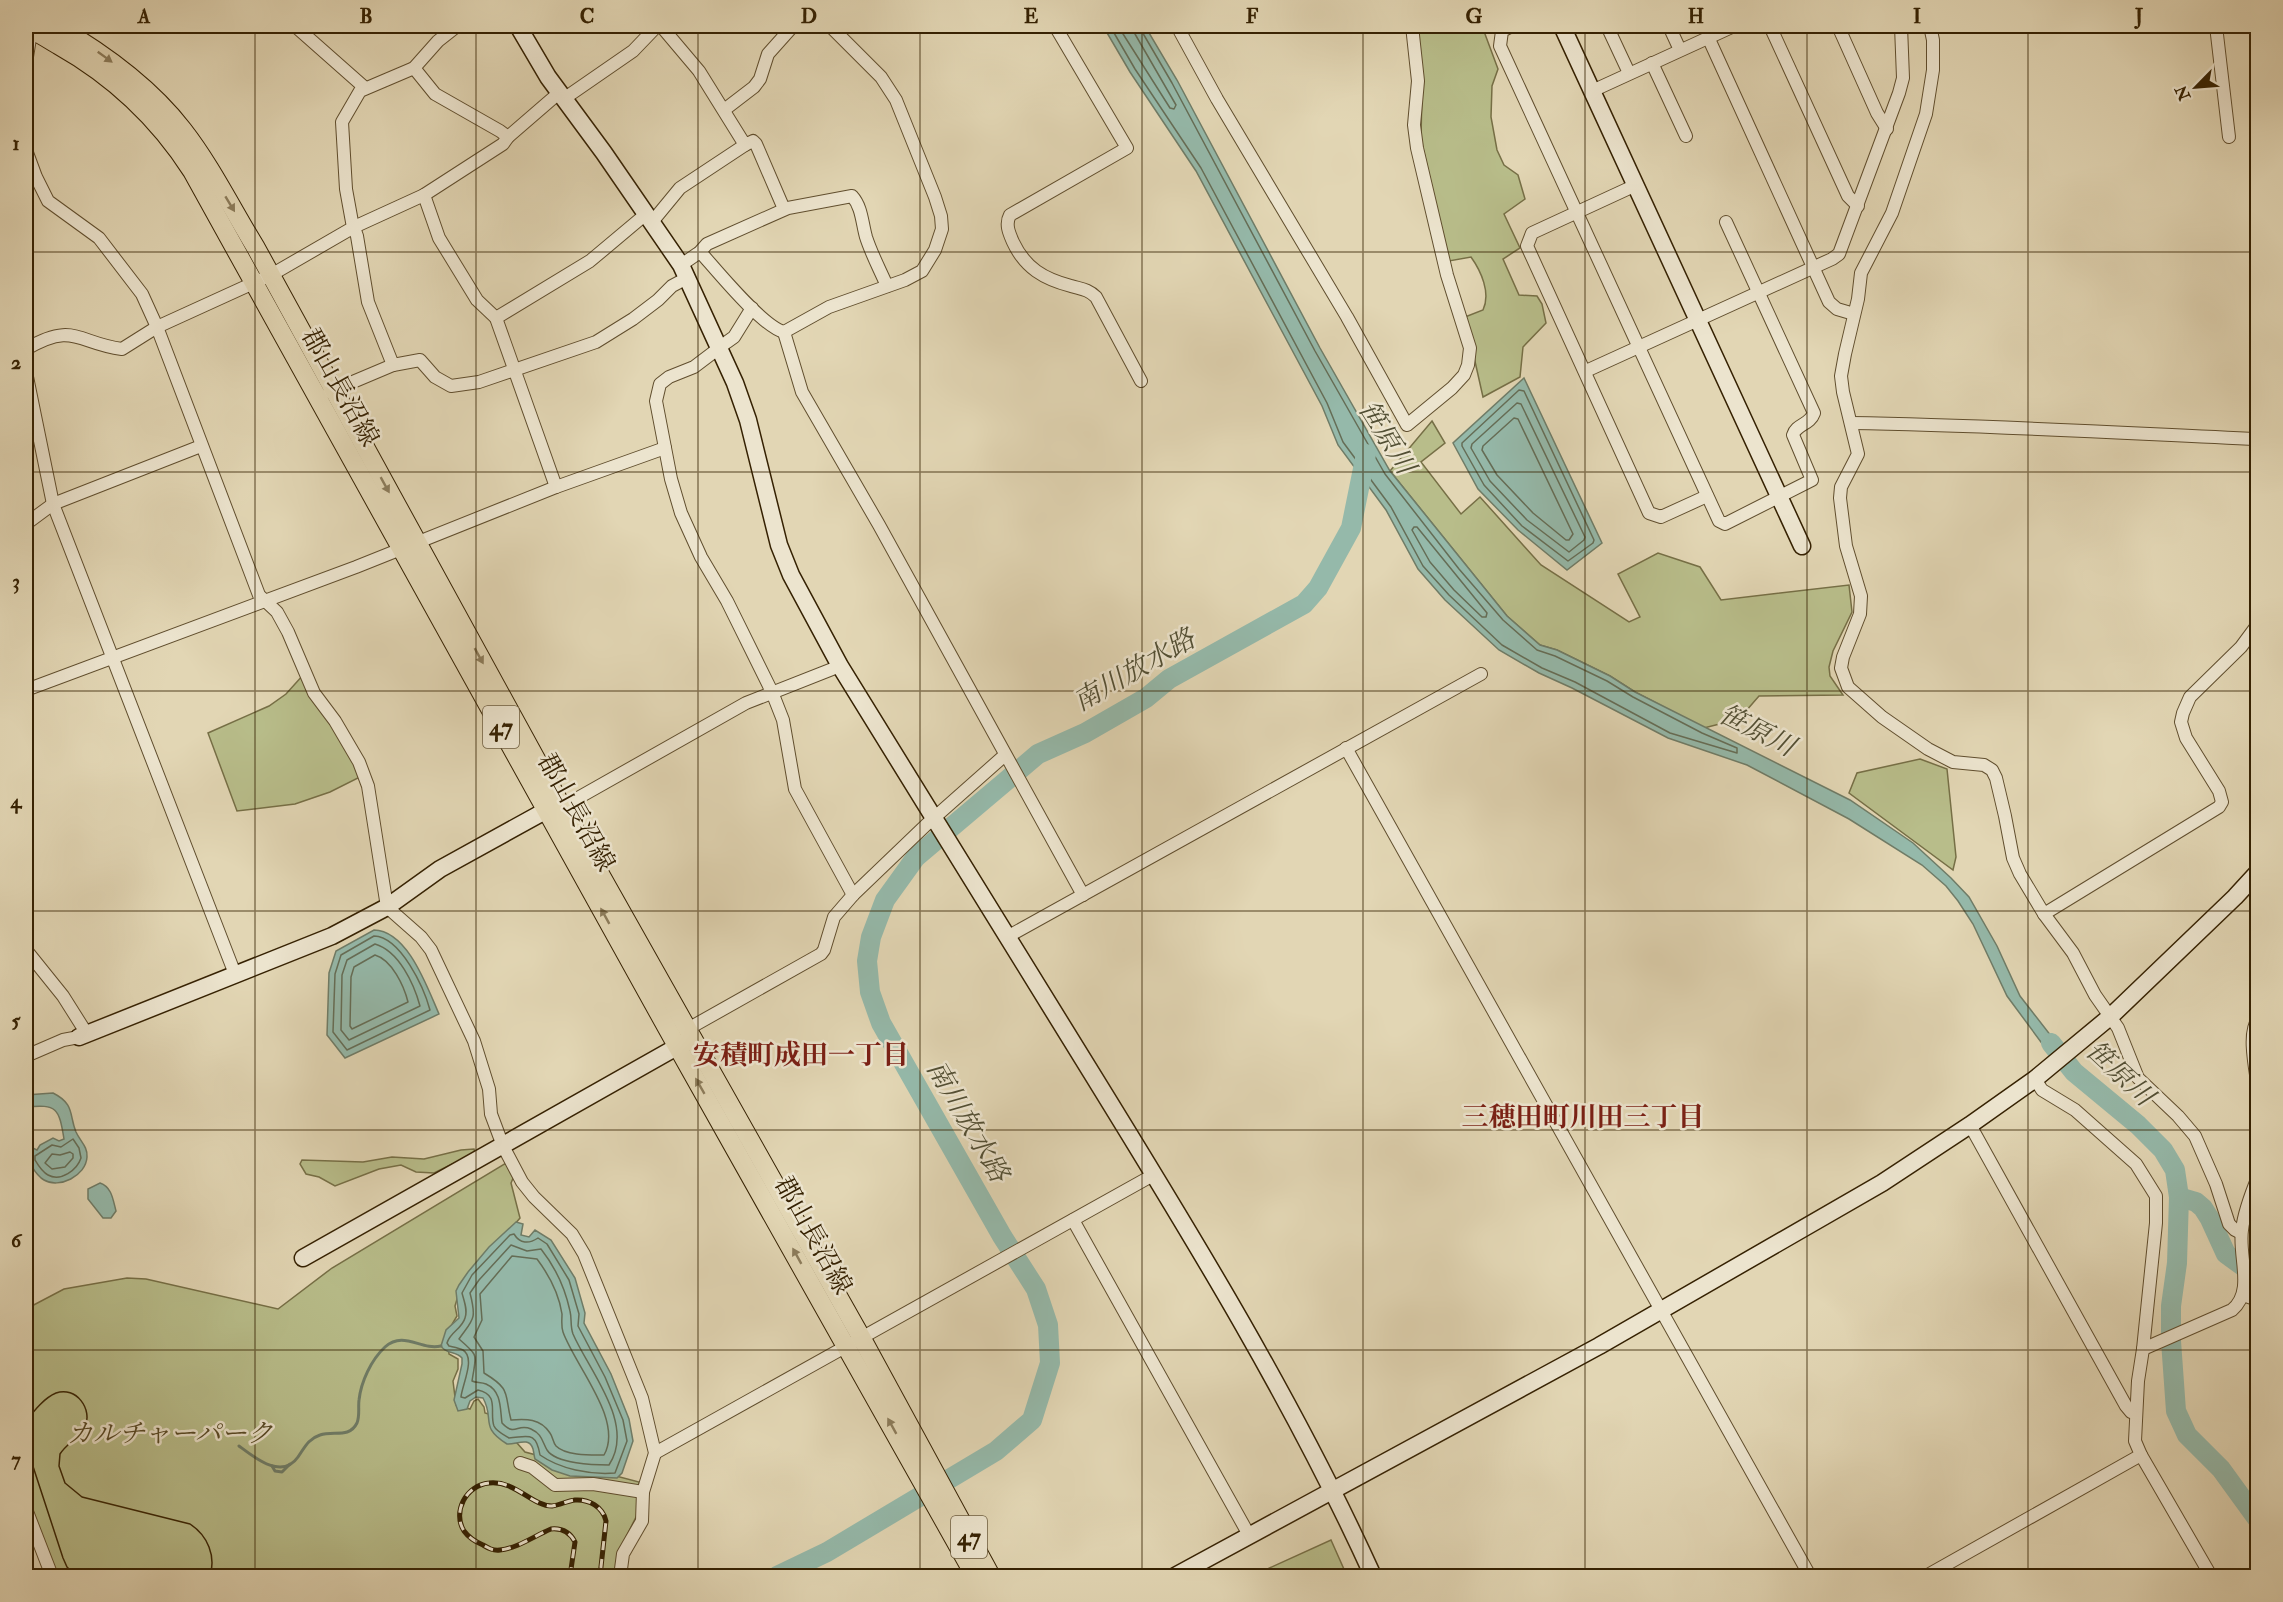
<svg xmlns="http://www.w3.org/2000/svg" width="2283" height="1602" viewBox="0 0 2283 1602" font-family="'IM FELL Double Pica','Noto Serif JP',serif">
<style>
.green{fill:#b8bd8a;stroke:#766f46;stroke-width:1.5}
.water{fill:#95b9aa;stroke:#6f7c67;stroke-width:1.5}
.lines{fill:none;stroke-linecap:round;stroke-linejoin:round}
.shore{stroke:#656d56;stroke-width:1.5}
.stream{stroke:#6f7c67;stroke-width:3}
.river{stroke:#95b9aa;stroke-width:20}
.street-casing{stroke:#604e2e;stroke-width:14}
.secondary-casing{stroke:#352102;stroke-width:19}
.primary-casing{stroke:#352102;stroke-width:20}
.street{stroke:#ece4ce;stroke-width:12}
.secondary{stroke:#ece4ce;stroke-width:16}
.primary{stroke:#e2d6b4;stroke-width:18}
.tram{stroke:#352102;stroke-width:1.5}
.rail-casing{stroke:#352102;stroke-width:5}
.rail{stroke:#ece4ce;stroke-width:3;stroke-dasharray:9;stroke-linecap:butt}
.oneway{fill:#8c7c5b}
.grid{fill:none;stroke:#352102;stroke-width:1.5;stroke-opacity:0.55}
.labels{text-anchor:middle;stroke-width:5;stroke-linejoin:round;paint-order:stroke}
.shield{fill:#ece4ce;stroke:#6c5c3f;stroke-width:1.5}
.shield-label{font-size:24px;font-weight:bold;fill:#352102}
.street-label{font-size:26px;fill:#352102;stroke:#ece4ce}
.park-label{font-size:26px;font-style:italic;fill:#564824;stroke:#ece4ce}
.water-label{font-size:27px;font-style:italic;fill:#524f34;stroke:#ece4ce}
.neighbourhood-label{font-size:27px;font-weight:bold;fill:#7a1f14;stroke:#ece4ce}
.neatline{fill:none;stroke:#352102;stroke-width:2}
.grid-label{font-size:20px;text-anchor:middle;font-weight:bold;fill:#352102}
</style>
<rect width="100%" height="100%" fill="#e2d6b4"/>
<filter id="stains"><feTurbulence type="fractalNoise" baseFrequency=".00333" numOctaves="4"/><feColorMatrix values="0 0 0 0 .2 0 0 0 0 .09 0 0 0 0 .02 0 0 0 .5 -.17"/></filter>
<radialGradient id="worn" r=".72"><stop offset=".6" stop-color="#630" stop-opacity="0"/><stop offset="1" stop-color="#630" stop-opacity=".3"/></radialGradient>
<!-- green -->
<g class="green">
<path d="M1418,26H1482L1498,69L1492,86L1491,117L1497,150L1504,165L1518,175L1525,199L1504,214L1520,248L1503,259L1519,295L1537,296L1542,304L1546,323L1523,347L1520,377L1483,397L1465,317L1483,310C1491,293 1481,271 1471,257L1449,261L1421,140L1422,87Z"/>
<polygon points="1432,421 1445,443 1421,462 1461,514 1480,497 1541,565 1629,622 1640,617 1618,574 1658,553 1700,567 1721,600 1849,585 1852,612 1833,651 1829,667 1830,676 1843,695 1759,696 1739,719 1704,728 1635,692 1610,676 1557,650 1540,645 1507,616 1390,471"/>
<polygon points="304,674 362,776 330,792 295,804 237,811 208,733 269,706 286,694"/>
<polygon points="1920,759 1947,769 1956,857 1953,870 1849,793 1857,773"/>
<polygon points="474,1149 475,1153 434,1173 416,1172 401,1165 379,1169 335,1186 319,1177 306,1174 300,1164 302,1160 363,1162 392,1157 424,1159 461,1150"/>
<path d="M506,1163L508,1168L514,1176L511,1183L520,1218L460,1289L455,1306L457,1316C447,1332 446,1334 449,1354L458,1359V1369L453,1381L456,1405L470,1409L474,1401L478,1399L484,1407L485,1413L492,1415L525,1452L639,1482L638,1513L622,1545L628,1576H57L26,1498V1309L64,1289L127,1278L146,1279L278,1309L332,1268Z"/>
<polygon points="1331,1540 1347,1576 1252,1576"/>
</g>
<!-- water -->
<g class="water">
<polygon points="1103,26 1145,26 1177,80 1320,348 1390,471 1507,616 1540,645 1557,650 1610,676 1635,692 1850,800 1913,843 1951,878 1969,897 1997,946 2020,996 2062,1050 2052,1057 2007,996 1973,924 1958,901 1946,886 1922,865 1849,819 1747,765 1668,738 1572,688 1539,673 1499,650 1445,600 1418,569 1386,510 1338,445 1322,406 1196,171 1130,72"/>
<polygon points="1524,378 1602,543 1567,570 1518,530 1478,489 1453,443"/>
<path d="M374,930C408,931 427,987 439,1014L345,1058L327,1035L329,973L336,951Z"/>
<path d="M53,1093C75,1104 69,1115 76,1132C80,1141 88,1147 87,1157C86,1176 59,1189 44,1180C35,1175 32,1165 26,1158V1145L37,1150L40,1145L53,1138L59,1141L64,1139C59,1108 57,1104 26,1107V1095Z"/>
<path d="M100,1183C112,1187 113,1200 116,1211L111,1218H103L88,1199V1189Z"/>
<path d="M516,1222L523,1224L521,1235L529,1237L535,1230L551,1240L575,1278L585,1313L584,1323L611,1374L629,1419L633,1441L622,1473L617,1478L570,1476L552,1470L535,1459C534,1456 534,1453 533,1449C529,1436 516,1445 507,1444C479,1427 495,1419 483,1398L476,1397L470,1401L467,1409L458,1411L454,1400L462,1364V1358C456,1351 445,1354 441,1346L446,1330L459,1318L456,1291L459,1285L468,1272L489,1247Z"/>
</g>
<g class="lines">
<!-- shore -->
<g class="shore">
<polyline points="1110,26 1135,69 1201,168 1327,403 1343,442 1391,507 1423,566 1449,595 1502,645 1542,668 1575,682 1670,733 1737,753 1737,748 1702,733 1633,697 1607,681 1555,656 1537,650 1503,620 1459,569 1385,474 1315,351 1172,83 1141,30 1141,26"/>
<polyline points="1118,26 1170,108 1174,109 1176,105 1135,34 1133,26"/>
<polygon points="1519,390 1524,391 1594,540 1593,543 1568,561 1522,526 1484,485 1462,446 1462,443"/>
<polygon points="1517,403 1521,404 1585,537 1584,540 1569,552 1527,520 1490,481 1471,448 1472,444"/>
<polygon points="1514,418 1518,419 1573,534 1569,540 1566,540 1533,513 1497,475 1482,450 1483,446"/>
<polygon points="1414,527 1417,527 1487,613 1486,617 1482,617 1454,590 1430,562 1412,530"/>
<path d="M374,936C401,937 424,988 430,1010L347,1050L333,1032L335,974L341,955Z"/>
<path d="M375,944C399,951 414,984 420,1006L349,1040L341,1030L342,975L347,960Z"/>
<path d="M375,955C392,960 404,986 408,1002L352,1029L350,1026L351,977L354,967Z"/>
<path d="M73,1139L79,1148L81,1158C77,1170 61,1182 48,1175C42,1172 38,1165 35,1160V1156L52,1145L61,1147Z"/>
<polygon points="70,1152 73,1154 73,1158 65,1167 52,1169 45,1163 52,1154 60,1155"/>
<path d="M514,1234C520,1244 529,1244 538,1238L547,1244L569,1280L579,1314L578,1326L605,1377L623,1420L627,1441L615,1473C590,1475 560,1469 540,1455C536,1430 527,1437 509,1438C504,1435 496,1431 494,1426C489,1412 500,1395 478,1390L465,1398L461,1397C462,1385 476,1358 463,1350C459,1348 453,1347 449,1346L447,1343C450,1332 462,1329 465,1318C468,1310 464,1301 462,1293L472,1275L510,1235Z"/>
<path d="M511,1245L527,1251L541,1249C556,1268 565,1288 570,1311C572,1319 570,1326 573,1334C589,1371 636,1424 609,1465C595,1465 556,1464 547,1450C542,1441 542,1434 531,1429C517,1423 515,1437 502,1423C500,1409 502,1391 486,1384C481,1382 476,1383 472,1381C476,1354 480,1357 459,1339C473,1319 477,1320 470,1293L479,1280Z"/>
<path d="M512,1256L537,1259C549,1275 559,1294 562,1314C562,1320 561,1326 563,1332C575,1366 624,1420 604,1455C591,1455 566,1456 556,1446C553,1443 553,1437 550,1433C540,1418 526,1419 511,1420C504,1393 512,1390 484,1373L483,1351L474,1337L482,1320L480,1294Z"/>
</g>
<!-- stream -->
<g class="stream">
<path d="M239,1446C255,1458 282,1480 298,1457C305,1447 308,1439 320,1435C333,1430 349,1439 357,1423C360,1416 358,1407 359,1400C361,1382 371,1360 385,1347C404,1330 421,1351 441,1346"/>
<polyline points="272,1466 275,1471 282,1472 290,1464"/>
</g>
<!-- river -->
<g class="river">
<polyline points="2051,1043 2074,1072 2138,1125 2163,1150 2175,1170 2179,1197 2177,1263 2171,1306 2171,1341 2176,1411 2187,1435 2221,1469 2258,1520"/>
<polyline points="2179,1197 2196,1202 2203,1208 2210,1219 2226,1254 2258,1277"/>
<polyline points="777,1576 827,1552 996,1451 1032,1420 1050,1363 1048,1325 1036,1289 1002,1236 881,1023 870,992 867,961 871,937 885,900 916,857 1038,754 1085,733 1146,698 1169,679 1304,604 1318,588 1351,528 1366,454"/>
</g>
<defs>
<g id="street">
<polyline points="295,26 364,87"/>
<polyline points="457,26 438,41 414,68 360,91 342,122 346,189 352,222 357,236 368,302 393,365 420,360 435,377 451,386 479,382 596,342 633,319 658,300 672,286 687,278"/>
<polyline points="661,26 699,71 745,145 753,141 756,144 784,209"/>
<path d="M1055,26L1127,148L1010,215C1005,224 1009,233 1013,242C1025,268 1044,279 1071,286C1081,289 1088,289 1096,297L1141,381"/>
<polyline points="1177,26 1217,99 1347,317 1407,425 1452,388 1464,375 1468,365 1470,348 1447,275 1417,148 1414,125 1418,81 1412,26"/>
<path d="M1512,26L1502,31L1500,46L1719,521L1725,524L1812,480L1793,435C1796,424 1810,425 1814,413L1726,222"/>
<polyline points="1607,26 1629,73"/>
<polyline points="1669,26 1680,50"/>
<polyline points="1770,26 1848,196 1858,206"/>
<polyline points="1838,26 1877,113 1887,129"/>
<polyline points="1930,26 1933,40 1933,70 1926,114 1892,213 1861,273 1858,299 1845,354 1841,376 1843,392 1858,454 1841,487 1840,498 1846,546 1861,596 1860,614 1843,657 1841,668 1848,687 1882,717 1928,749 1953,762 1984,765 1992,770 1996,778 2005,816 2013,858 2020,874 2044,914 2073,953 2095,995 2118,1028 2138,1078 2178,1116 2195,1136 2216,1184 2229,1224 2235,1230 2241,1233"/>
<polyline points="2216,26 2229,137"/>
<polyline points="1708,37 1829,302 1837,309 1854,314"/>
<polyline points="26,63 32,26"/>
<polyline points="1652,63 1686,136"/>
<polyline points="414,68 435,94 500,131 508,137"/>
<polyline points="1592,91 1734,26"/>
<polyline points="565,98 633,51 657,26"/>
<polyline points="724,110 754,87 760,79 768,54 793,26"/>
<polyline points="26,150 36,177 48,201 99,238 142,294 157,327 259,595 277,612 288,632 314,693 335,721 359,762 368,786 387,907 421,937 431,950 474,1041 489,1089 491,1114 503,1146 522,1182 534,1197 572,1234 584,1254 642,1398 655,1453 643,1492 642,1521 623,1554 621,1569 623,1576"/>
<polyline points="1636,185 1532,233 1527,246 1649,513 1661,517 1707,496"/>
<polyline points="424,195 439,238 477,300 496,318 556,487"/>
<polyline points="652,222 680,188 745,145"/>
<path d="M699,253L707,244L788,208L852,196C862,207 862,223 866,237C871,253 880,270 887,286"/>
<path d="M681,265L697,254H702C718,272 763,327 784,332L829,307L905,280L922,271L935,250L942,229L941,216L935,197L896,100L881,77L830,26"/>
<polyline points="752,308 734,337 727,342 694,367 669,377 660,384 656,401 671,479 681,513 701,557 727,601 772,692 783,720 795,789 853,895"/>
<polyline points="496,318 590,261 646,214"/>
<polyline points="784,332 802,392 879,525 1083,895"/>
<path d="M26,349C74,321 77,343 122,349L157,327L271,275L354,227L424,195L503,144L508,137L560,92"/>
<polyline points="1586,371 1832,259 1839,254 1899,93 1903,78 1901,26"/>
<polyline points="26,372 53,504 235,974"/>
<polyline points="329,392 393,365"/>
<path d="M1851,423C1987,425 2122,433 2258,439"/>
<polyline points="26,524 53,504 201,446"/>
<polyline points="26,690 356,567 556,487 665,448"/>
<polyline points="1346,748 1810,1576"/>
<polyline points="562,807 746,703 840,666"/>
<polyline points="2044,914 2219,807 2222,802 2219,791 2186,738 2181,722 2183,713 2190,697 2241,647 2258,624"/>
<polyline points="1007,937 1481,674"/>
<polyline points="26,950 63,996 87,1034"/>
<path d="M2258,1020C2247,1032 2256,1072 2258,1088"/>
<polyline points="686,1030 821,954 824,950 834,917 853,895 926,825 1005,755"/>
<polyline points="26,1056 63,1040 79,1037"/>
<polyline points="1970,1125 2126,1406 2131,1412 2136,1414"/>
<polyline points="1073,1220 1249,1535"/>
<polyline points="2243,1295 2258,1300"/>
<path d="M2143,1349L2232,1310C2255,1291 2238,1256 2242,1230C2244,1212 2251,1194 2258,1177"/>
<polyline points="655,1453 1155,1174"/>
<polyline points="2141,1455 2211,1576"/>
<polyline points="520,1463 532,1467 555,1485 593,1484 643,1492"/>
<polyline points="26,1509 52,1576"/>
<polyline points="1926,1576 2141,1455 2135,1441 2138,1381 2143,1349 2156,1223 2156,1196 2136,1164 2075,1110 2042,1090 2035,1079"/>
</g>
<g id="secondary">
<path d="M518,26L548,77L604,153L681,265L735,383L748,420L779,545L791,575L840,666C924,803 1009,940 1094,1077C1194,1239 1294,1402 1373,1576"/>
<polyline points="1562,26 1802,546"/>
<polyline points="79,1037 332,936 387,907 440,869 556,805"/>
<polyline points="303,1258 689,1040"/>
<polyline points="1175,1576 1599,1346 1882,1183 1970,1125 2035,1079 2111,1016 2235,897 2258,872"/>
</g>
<g id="primary">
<path d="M56,26C103,53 149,86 183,130C211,166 232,209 256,248L560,803L861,1337L991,1576"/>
<path d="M26,27C37,32 48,39 58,45C113,76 158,118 192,171L677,1046L975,1576"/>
</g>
</defs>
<!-- street casing -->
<use href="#street" class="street-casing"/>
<!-- secondary casing -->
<use href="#secondary" class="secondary-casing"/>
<!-- primary casing -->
<use href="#primary" class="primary-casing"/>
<!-- street -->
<use href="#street" class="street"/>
<!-- secondary -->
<use href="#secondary" class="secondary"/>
<!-- primary -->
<use href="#primary" class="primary"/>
<!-- tram -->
<g class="tram">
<path d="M26,1421C34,1411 44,1398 56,1393C76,1386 93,1409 85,1427C79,1438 67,1443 60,1454L59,1466L65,1483L82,1497L190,1524C208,1536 216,1556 210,1576"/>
<polyline points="26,1445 63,1558 67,1567 76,1576"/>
</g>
<defs>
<path id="rail" d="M570,1576L575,1542C570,1532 562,1528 551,1529C534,1536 518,1548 500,1550C493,1551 488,1548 483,1545C476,1542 469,1538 464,1531C452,1512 466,1485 489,1483C515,1480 532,1506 552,1506C560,1505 567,1501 575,1500C589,1499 603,1507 606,1521L600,1576"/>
</defs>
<!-- rail casing -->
<use href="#rail" class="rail-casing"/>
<!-- rail -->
<use href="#rail" class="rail"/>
</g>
<!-- one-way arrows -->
<defs><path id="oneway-solid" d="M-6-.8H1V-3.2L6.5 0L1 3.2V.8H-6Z" transform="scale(1.5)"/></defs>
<g class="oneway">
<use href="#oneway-solid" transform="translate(105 57) rotate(36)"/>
<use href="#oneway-solid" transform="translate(230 204) rotate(59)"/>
<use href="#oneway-solid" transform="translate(385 485) rotate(61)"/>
<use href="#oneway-solid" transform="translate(479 656) rotate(61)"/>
<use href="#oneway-solid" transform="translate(605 916) rotate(-119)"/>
<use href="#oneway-solid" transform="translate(700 1086) rotate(-120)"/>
<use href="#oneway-solid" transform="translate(797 1256) rotate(-119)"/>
<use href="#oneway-solid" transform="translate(892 1426) rotate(-119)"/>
</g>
<!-- grid -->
<path class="grid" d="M255,26V1576M476,26V1576M698,26V1576M920,26V1576M1142,26V1576M1363,26V1576M1585,26V1576M1807,26V1576M2028,26V1576M26,252H2258M26,472H2258M26,691H2258M26,911H2258M26,1130H2258M26,1350H2258"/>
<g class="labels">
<!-- shield labels -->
<g class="shield">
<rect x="483" y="706" width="36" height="42" rx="4.5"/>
<rect x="951" y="1516" width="36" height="42" rx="4.5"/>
</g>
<g class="shield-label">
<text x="501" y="735">47</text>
<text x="969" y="1545">47</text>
</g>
<!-- street labels -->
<g class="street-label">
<text transform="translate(341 387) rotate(61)" y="9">郡山長沼線</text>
<text transform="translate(577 812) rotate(61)" y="9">郡山長沼線</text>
<text transform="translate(814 1235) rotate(61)" y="9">郡山長沼線</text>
</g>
<!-- park labels -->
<g class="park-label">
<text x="170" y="1442">カルチャーパーク</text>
</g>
<!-- water labels -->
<g class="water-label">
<text transform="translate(1387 437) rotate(58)" y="9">笹原川</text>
<text transform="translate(1134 670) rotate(-30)" y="9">南川放水路</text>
<text transform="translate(1757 730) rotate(27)" y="9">笹原川</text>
<text transform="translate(2120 1073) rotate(43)" y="9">笹原川</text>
<text transform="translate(968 1121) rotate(60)" y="9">南川放水路</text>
</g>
<!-- neighbourhood labels -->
<g class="neighbourhood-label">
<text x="801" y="1064">安積町成田一丁目</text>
<text x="1583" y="1126">三穂田町川田三丁目</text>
</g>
</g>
<!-- margin -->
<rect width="2283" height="1602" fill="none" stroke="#e2d6b4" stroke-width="66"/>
<!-- north arrow -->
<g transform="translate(2196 87) rotate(245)" stroke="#ece4ce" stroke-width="4.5" paint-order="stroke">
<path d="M0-4.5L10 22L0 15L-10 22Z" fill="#352102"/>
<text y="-9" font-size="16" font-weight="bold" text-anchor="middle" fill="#352102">N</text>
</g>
<rect x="33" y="33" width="2217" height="1536" class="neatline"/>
<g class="grid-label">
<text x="144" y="23">A</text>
<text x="366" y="23">B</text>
<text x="587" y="23">C</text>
<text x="809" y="23">D</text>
<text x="1031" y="23">E</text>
<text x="1252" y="23">F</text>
<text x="1474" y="23">G</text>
<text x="1696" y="23">H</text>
<text x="1917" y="23">I</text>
<text x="2139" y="23">J</text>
<text x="16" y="150">1</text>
<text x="16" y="369">2</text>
<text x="16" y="588">3</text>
<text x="16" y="808">4</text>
<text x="16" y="1027">5</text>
<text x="16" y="1247">6</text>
<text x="16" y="1466">7</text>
</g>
<rect width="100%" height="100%" filter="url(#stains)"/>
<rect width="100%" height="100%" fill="url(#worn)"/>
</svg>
